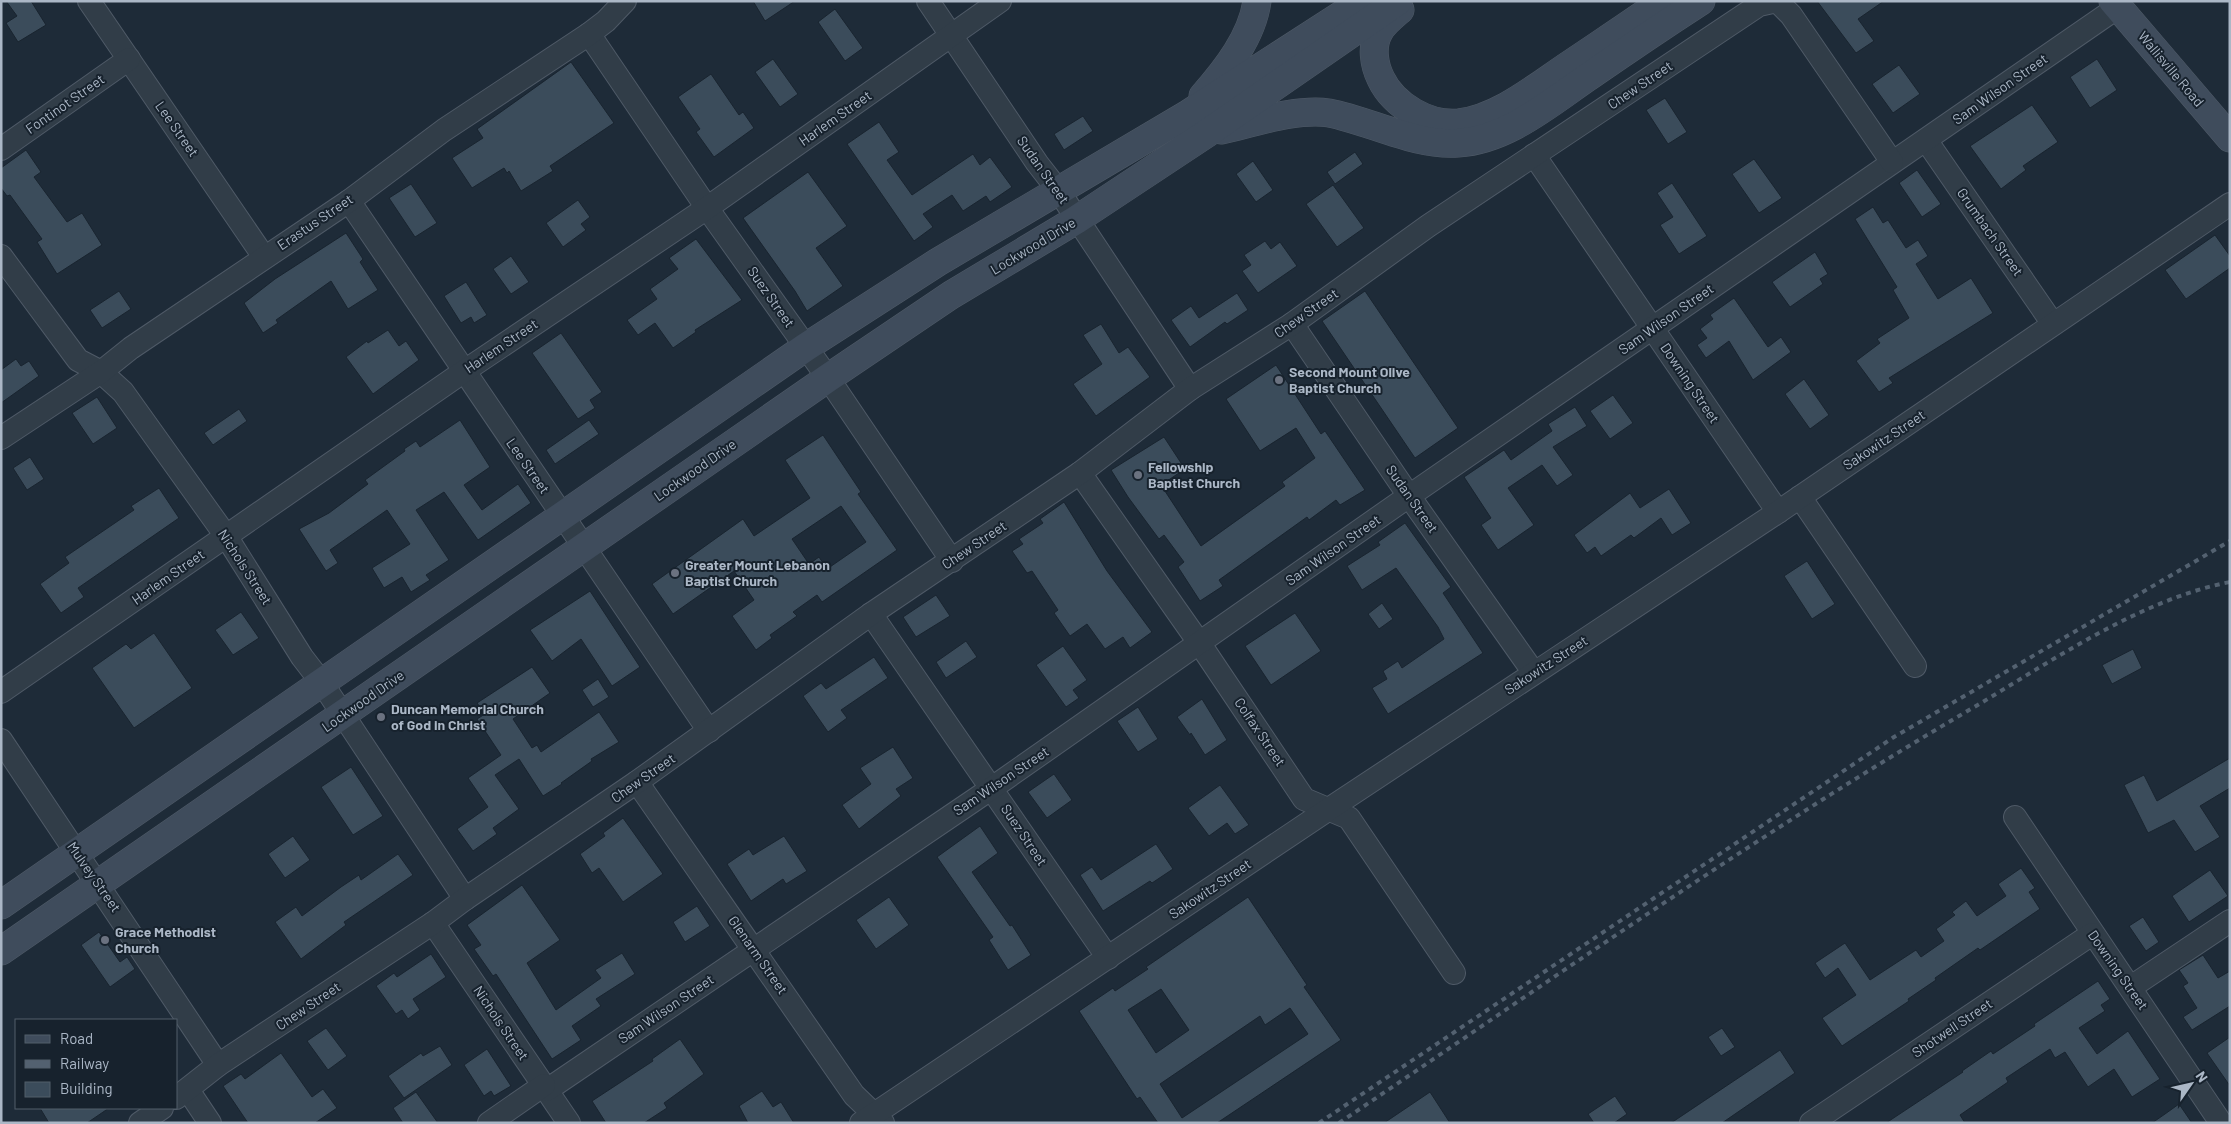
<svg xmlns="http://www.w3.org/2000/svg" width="2231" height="1124" viewBox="0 0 2231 1124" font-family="Barlow,sans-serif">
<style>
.building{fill:#3b4c5b;stroke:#19242f;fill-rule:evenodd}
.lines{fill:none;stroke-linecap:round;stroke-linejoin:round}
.minor-casing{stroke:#4f5a67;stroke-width:24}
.secondary-casing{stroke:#4f5a67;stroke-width:29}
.minor{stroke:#313d48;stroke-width:22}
.secondary{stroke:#3f4c5c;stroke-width:28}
.rail{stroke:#536170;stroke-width:4;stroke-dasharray:5 5;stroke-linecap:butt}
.worship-dot{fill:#6b7280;stroke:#17222d;stroke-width:2}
.labels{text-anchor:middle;stroke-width:4;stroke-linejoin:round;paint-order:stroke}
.street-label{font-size:14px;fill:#abb7c6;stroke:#17222d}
.poi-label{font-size:14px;font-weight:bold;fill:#abb7c6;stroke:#17222d;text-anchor:start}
</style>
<rect width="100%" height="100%" fill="#1e2b38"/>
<!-- building -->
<g class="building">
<polygon points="6,1 31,1 46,25 18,42 6,23 17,16"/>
<polygon points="753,1 795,1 765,21"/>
<polygon points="1817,1 1884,1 1858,19 1874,41 1856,53"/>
<polygon points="835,9 863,48 845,61 818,22"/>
<polygon points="773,59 798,94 780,107 755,72"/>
<polygon points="2097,59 2117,90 2090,108 2070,77"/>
<polygon points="571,62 614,123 550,166 553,171 521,191 509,171 507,173 504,168 472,188 452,158 483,138 477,129"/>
<polygon points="1899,65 1920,94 1893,113 1872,84"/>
<polygon points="711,74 739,115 743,112 754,128 714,157 696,132 700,129 678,97"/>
<polygon points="1665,98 1687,132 1668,144 1646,110"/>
<polygon points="2032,105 2058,142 2023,166 2026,170 2001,189 1970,146"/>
<polygon points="1083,116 1093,131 1064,150 1054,134"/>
<polygon points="879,122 899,152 887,160 912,195 973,154 980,165 990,157 1012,187 990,202 986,196 963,211 952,195 923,214 933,227 914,241 847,144"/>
<polygon points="26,150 41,172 34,177 67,222 82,213 102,245 57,274 37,242 42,239 10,195 7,196 1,188 1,168"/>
<polygon points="1355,152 1363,164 1335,184 1327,172"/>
<polygon points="1754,159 1782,198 1759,213 1732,174"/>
<polygon points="1253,161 1273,190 1256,202 1236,174"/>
<polygon points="1917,170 1941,204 1922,217 1899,183"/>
<polygon points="808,172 847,226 816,248 843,286 807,311 795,291 743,218"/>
<polygon points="1672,183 1707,236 1679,254 1660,225 1673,217 1657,193"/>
<polygon points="411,184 437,223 415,237 389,198"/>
<polygon points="1333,185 1364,228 1337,247 1306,204"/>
<polygon points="578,200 590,217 581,224 586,230 563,247 546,223"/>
<polygon points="1873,207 1883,223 1888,220 1906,248 1918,240 1928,256 1916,264 1938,299 1971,278 1993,313 1889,378 1893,383 1879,392 1856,361 1880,343 1877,339 1909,318 1893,290 1897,287 1855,219"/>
<polygon points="346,233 363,259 360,262 378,290 348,309 331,281 276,320 278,323 263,333 244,303 275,279"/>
<polygon points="2215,235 2230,256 2230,268 2186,299 2165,270"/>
<polygon points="696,239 742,300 695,330 696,332 673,348 655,323 638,335 627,320 657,299 650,289 678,269 669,258"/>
<polygon points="1265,241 1271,249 1280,242 1297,266 1258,293 1242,271 1251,265 1244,255"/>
<polygon points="1815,252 1828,274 1820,279 1823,284 1790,307 1772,282"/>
<polygon points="511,256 529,282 511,294 493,269"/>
<polygon points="466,282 487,315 474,323 471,317 461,323 444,296"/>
<polygon points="119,291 131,309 102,328 90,310"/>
<polygon points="1365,291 1458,428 1415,458 1322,321"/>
<polygon points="1237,293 1248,310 1227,324 1225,322 1190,347 1171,320 1191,306 1199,318"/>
<polygon points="1734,298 1768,347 1781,337 1791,352 1753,380 1729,341 1706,358 1697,345 1707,338 1700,329 1713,319 1710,315"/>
<polygon points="1101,324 1119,353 1128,347 1150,377 1096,416 1073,384 1102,364 1083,335"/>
<polygon points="388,330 399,346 406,341 419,360 373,394 346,357 367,341 368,343"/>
<polygon points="561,333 602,392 590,400 595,408 578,419 532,353"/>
<polygon points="16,359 21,366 29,361 39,376 1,403 1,370"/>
<polygon points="1276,365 1321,434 1325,431 1365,490 1340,505 1336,500 1309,520 1307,517 1219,580 1223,586 1200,601 1178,567 1184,562 1164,535 1159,539 1128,497 1111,470 1164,437 1185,469 1161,485 1201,546 1285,486 1282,482 1315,458 1296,428 1260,451 1226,399"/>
<polygon points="1804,379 1829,415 1810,429 1785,394"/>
<polygon points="1613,395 1633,423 1610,439 1590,411"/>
<polygon points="97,397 117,428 93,444 72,413"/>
<polygon points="1575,407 1587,426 1553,447 1573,475 1557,486 1542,465 1508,488 1534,525 1498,550 1481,525 1491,518 1464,477 1504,450 1511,460 1552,431 1548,424"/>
<polygon points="239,409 247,421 213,445 204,433"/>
<polygon points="460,420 490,467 464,485 482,510 518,484 531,503 478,540 444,492 416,510 449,560 426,575 430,580 411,592 402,577 384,588 372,568 410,544 387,510 330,550 338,563 326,571 299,529 329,513 368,484 365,480 405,451 404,449 416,441 420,447"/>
<polygon points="589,420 599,434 555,464 546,450"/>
<path d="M823,435L861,492L858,494L897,550L822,602L817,595L793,612L797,616L770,635L772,638L756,650L732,616L754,600L734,571L673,614L652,584L743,519L754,536L810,498L785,460ZM841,506L866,542L827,569L819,557L809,564L792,539Z"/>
<polygon points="30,457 44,479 27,490 13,468"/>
<polygon points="159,488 179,518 78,588 84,597 61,613 40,584 69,563 65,557 134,510 131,506"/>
<polygon points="1669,489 1691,523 1672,535 1661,518 1634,538 1631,535 1601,556 1595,547 1587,553 1574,535 1630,493 1640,508"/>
<polygon points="1064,502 1107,571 1152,632 1130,648 1123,637 1105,649 1087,624 1070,636 1054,613 1058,610 1032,571 1027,573 1012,551 1023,544 1019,539 1043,523 1040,519"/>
<polygon points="1405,523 1451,587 1443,593 1483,653 1388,714 1372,688 1387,679 1383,671 1398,661 1402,668 1444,639 1438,627 1396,568 1362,590 1347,566 1380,545 1378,542"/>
<polygon points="1807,561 1835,604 1812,619 1784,576"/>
<polygon points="590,591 640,667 612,686 581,639 552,661 530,630"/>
<polygon points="936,595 950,616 916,637 903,617"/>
<polygon points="1382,603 1393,619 1379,629 1368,614"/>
<polygon points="241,612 259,638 233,655 215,630"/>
<polygon points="1295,613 1321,651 1271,685 1245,646"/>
<polygon points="154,633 192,688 134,728 92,668 126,644 131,649"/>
<polygon points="966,641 977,657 946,678 936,662"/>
<polygon points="1063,646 1087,680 1073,690 1079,698 1066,707 1036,665"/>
<polygon points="2133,649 2142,668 2112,684 2102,665"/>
<polygon points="874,657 888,678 841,710 847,718 828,732 803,696 821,683 826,689"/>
<polygon points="532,667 550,693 513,719 532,748 537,745 541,752 599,712 619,742 591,759 592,761 561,783 562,784 543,796 519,759 495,775 519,809 493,828 497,834 473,851 457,829 488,807 468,778 501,755 477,719 485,714 477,703"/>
<polygon points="598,679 609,697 593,707 582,690"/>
<polygon points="1202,699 1227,740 1205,755 1191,733 1190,735 1177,717"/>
<polygon points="1138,707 1158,739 1138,752 1117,721"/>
<polygon points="893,747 913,778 896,789 901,796 859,829 842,805 871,784 860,768"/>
<polygon points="2230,758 2230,788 2200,806 2220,837 2195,852 2174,820 2148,833 2124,785 2144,775 2157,801"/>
<polygon points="351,767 383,816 353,835 321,787"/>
<polygon points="1054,774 1072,800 1047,818 1028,792"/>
<polygon points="1220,785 1249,825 1235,834 1227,823 1209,836 1188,808"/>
<polygon points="623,818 663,874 623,902 599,868 592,873 580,854 605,836 603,833"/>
<polygon points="980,826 998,853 972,872 1010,926 1012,925 1031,955 1008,970 989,940 993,937 937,857"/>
<polygon points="293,836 310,860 285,878 268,854"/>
<polygon points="784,836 807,871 786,884 783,879 751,901 727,864 749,849 753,855"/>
<polygon points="1156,844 1173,869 1152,883 1150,881 1103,911 1080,875 1092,867 1101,880"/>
<polygon points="398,854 413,875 344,922 346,925 301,959 275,922 296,907 302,916 341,887 359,875 361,880"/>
<polygon points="2021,868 2035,888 2029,892 2040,909 1980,950 1978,948 1935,978 1936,980 1908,999 1909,1001 1842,1046 1822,1018 1856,995 1838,968 1825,978 1815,963 1845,943 1870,980 1916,950 1921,957 1944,941 1936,929 1955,915 1952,912 1966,901 1977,916 2006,896 1998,884"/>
<polygon points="2210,870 2228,896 2189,922 2172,896"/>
<polygon points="522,885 560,940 527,963 556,1010 601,978 595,970 622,953 635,974 596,999 601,1006 572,1026 581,1040 552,1059 496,974 493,976 474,949 481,945 467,925"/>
<polygon points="889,897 909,925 876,949 856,920"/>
<path d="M1248,897L1307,985L1304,987L1341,1040L1217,1123H1158L1140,1097L1137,1099L1079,1011L1113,988L1115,991L1148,969L1146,967ZM1161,989L1189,1030L1156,1053L1128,1010ZM1290,1008L1308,1034L1182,1118L1160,1084L1260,1016L1265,1025Z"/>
<polygon points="697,906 710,926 685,942 673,922"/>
<polygon points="2143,917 2159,942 2146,951 2129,926"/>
<polygon points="99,932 120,962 127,957 135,969 110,987 81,945"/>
<polygon points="431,954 446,977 413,999 420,1010 408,1019 402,1010 396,1014 376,986 394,973 397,977"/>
<polygon points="2203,955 2218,978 2230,971 2230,1006 2192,1030 2183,1017 2197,1008 2183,986 2188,983 2179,970"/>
<polygon points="2098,981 2110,999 2101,1005 2105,1011 2079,1028 2097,1054 2128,1031 2160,1079 2132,1097 2114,1069 2088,1087 2065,1052 2055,1058 2050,1049 2006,1078 2008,1082 1960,1115 1965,1123 1886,1123 1963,1072 1962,1071 1991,1051 1993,1054 2035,1026 2034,1024"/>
<polygon points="326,1028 347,1056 328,1070 307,1041"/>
<polygon points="1722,1028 1735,1047 1721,1056 1708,1037"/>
<polygon points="2230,1037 2230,1086 2207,1053"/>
<polygon points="680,1039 704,1074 664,1103 667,1108 644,1123 606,1123 592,1101 653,1061 652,1059"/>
<polygon points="440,1046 452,1065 404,1098 388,1076 421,1053 423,1056"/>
<polygon points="487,1049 511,1086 494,1096 491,1091 484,1096 464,1065"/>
<polygon points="1780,1050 1795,1073 1735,1114 1722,1123 1671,1123"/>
<polygon points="281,1053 312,1097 323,1089 337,1108 315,1123 248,1123 223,1086 241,1074 245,1079"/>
<polygon points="762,1091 773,1107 781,1102 794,1123 748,1123 739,1106"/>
<polygon points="416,1092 438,1123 403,1123 393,1108"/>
<polygon points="1430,1092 1450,1123 1384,1123"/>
<polygon points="1615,1096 1627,1114 1614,1123 1594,1123 1588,1114"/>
<polygon points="2179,1104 2192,1123 2152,1123 2165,1114"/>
<polygon points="40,1108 109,1108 87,1123 49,1123"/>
</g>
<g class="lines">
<defs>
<g id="minor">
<polyline points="89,1 264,257"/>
<polyline points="928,1 1037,163 1058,190 1190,389"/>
<polyline points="589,34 707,208 828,378 952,561"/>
<polyline points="1926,140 2053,324"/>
<polyline points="1,149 129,59"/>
<polyline points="1534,155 1778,512"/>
<polyline points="349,201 709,731"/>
<polyline points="1,256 78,360 101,372 123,392 226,536 302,657 322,683 465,899"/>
<polyline points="1292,324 1409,496 1534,673"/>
<polyline points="1,438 101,372 131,348 349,201 444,130 589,34 606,21 625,1"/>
<polyline points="1080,473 1200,644 1304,799 1349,818 1454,973"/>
<polyline points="1800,497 1915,666"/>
<polyline points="871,614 1108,958"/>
<polyline points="1,692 463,372 707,208 1000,1"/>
<polyline points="1,740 218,1065"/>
<polyline points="637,782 854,1095 883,1123"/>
<polyline points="2015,817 2221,1123"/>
<polyline points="433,923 569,1123"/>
<polyline points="2131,987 2230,921"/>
<polyline points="188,1090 210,1123"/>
<polyline points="547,1090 992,788 1409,496 2118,7"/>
<polyline points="176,1098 218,1065 433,923 465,899 637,782 871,614 1080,473 1190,389 1292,324 1428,226 1759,5 1777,1 1791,15 1892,162"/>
<polyline points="140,1123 162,1108"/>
<polyline points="489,1123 544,1085"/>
<polyline points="861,1123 1329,809 1778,512 2230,204"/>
<polyline points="1811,1123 2092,934"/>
</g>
<g id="secondary">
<polyline points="2113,1 2230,138"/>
<path d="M1400,10C1393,16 1383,24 1379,32C1371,46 1374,65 1381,79C1394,106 1429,126 1459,123C1499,118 1536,87 1569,65C1600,44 1632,23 1663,1"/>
<path d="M1203,96C1226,70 1252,37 1257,1"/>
<path d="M1221,130C1253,123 1297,108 1329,113C1371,121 1414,146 1458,143C1508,140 1551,102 1591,75C1627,50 1664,25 1701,1"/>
<polyline points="1,905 806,347 938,262 1188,114 1363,1"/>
<polyline points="1,951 828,378 951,295 1076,220 1206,134 1398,1"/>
</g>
</defs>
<!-- minor casing -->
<use href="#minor" class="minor-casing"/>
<!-- secondary casing -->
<use href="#secondary" class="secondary-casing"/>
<!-- minor -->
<use href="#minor" class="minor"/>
<!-- secondary -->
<use href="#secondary" class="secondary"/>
<!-- rail -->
<g class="rail">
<polyline points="1319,1123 1894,737 2230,541"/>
<path d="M1339,1123C1550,981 1757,834 1976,706C2053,660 2142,599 2230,582"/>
</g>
</g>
<!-- markers -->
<g class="worship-dot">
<circle cx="1279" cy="380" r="5"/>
<circle cx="1138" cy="475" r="5"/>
<circle cx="675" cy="573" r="5"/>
<circle cx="381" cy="717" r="5"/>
<circle cx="105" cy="940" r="5"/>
</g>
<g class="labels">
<!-- street labels -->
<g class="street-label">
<text transform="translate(2171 69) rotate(50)" y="5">Wallisville Road</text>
<text transform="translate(1640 85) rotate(-34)" y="5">Chew Street</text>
<text transform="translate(2000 89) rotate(-35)" y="5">Sam Wilson Street</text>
<text transform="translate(65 104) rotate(-35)" y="5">Fontinot Street</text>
<text transform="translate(835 118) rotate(-35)" y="5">Harlem Street</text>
<text transform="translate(177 129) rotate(55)" y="5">Lee Street</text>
<text transform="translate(1043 170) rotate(55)" y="5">Sudan Street</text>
<text transform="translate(315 222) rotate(-34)" y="5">Erastus Street</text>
<text transform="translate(1990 232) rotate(55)" y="5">Grumbach Street</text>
<text transform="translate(1033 246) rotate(-31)" y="5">Lockwood Drive</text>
<text transform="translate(771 297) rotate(55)" y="5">Suez Street</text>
<text transform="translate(1306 313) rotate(-35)" y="5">Chew Street</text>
<text transform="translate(1666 319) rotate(-35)" y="5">Sam Wilson Street</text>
<text transform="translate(501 346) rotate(-34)" y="5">Harlem Street</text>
<text transform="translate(1690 383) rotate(56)" y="5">Downing Street</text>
<text transform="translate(1884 440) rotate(-34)" y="5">Sakowitz Street</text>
<text transform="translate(528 466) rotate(55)" y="5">Lee Street</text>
<text transform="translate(695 470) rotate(-35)" y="5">Lockwood Drive</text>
<text transform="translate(1412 499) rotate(55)" y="5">Sudan Street</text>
<text transform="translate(974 545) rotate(-34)" y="5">Chew Street</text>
<text transform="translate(1333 550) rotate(-35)" y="5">Sam Wilson Street</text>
<text transform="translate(245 567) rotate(57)" y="5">Nichols Street</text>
<text transform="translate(168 577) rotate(-35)" y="5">Harlem Street</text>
<text transform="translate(1546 665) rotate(-33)" y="5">Sakowitz Street</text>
<text transform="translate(363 701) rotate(-35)" y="5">Lockwood Drive</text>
<text transform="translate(1260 732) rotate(56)" y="5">Colfax Street</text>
<text transform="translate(643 778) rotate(-35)" y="5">Chew Street</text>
<text transform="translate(1001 781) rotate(-34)" y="5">Sam Wilson Street</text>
<text transform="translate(1024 835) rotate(56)" y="5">Suez Street</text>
<text transform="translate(94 877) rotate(55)" y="5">Mulvey Street</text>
<text transform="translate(1210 889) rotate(-34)" y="5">Sakowitz Street</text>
<text transform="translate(758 955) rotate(55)" y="5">Glenarm Street</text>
<text transform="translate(2118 970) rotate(55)" y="5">Downing Street</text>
<text transform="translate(308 1006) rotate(-34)" y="5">Chew Street</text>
<text transform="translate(666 1009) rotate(-34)" y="5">Sam Wilson Street</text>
<text transform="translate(501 1023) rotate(56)" y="5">Nichols Street</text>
<text transform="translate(1952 1028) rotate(-34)" y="5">Shotwell Street</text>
</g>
<!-- poi labels -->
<g class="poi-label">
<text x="1289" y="377">Second Mount Olive<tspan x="1289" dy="16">Baptist Church</tspan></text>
<text x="1148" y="472">Fellowship<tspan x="1148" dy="16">Baptist Church</tspan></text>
<text x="685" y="570">Greater Mount Lebanon<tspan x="685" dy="16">Baptist Church</tspan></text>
<text x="391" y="714">Duncan Memorial Church<tspan x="391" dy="16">of God in Christ</tspan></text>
<text x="115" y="937">Grace Methodist<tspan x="115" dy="16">Church</tspan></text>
</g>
</g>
<!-- border -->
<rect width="2231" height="1124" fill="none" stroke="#abb7c6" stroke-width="5"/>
<!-- legend -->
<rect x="15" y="1019" width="162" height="90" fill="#17222d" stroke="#525e6a"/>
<rect x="25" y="1035" width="25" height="8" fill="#3f4c5c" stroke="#525e6a"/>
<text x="60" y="1044" font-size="15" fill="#abb7c6">Road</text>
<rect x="25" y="1060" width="25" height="8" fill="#536170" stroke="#525e6a"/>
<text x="60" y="1069" font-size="15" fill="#abb7c6">Railway</text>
<rect x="25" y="1082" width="25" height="15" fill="#3b4c5b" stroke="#525e6a"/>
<text x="60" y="1094" font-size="15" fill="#abb7c6">Building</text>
<!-- north arrow -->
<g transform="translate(2191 1084) rotate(56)" stroke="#17222d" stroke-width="4" paint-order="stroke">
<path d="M0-4L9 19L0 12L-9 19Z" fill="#abb7c6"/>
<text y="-8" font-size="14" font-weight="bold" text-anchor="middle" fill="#abb7c6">N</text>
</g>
</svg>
